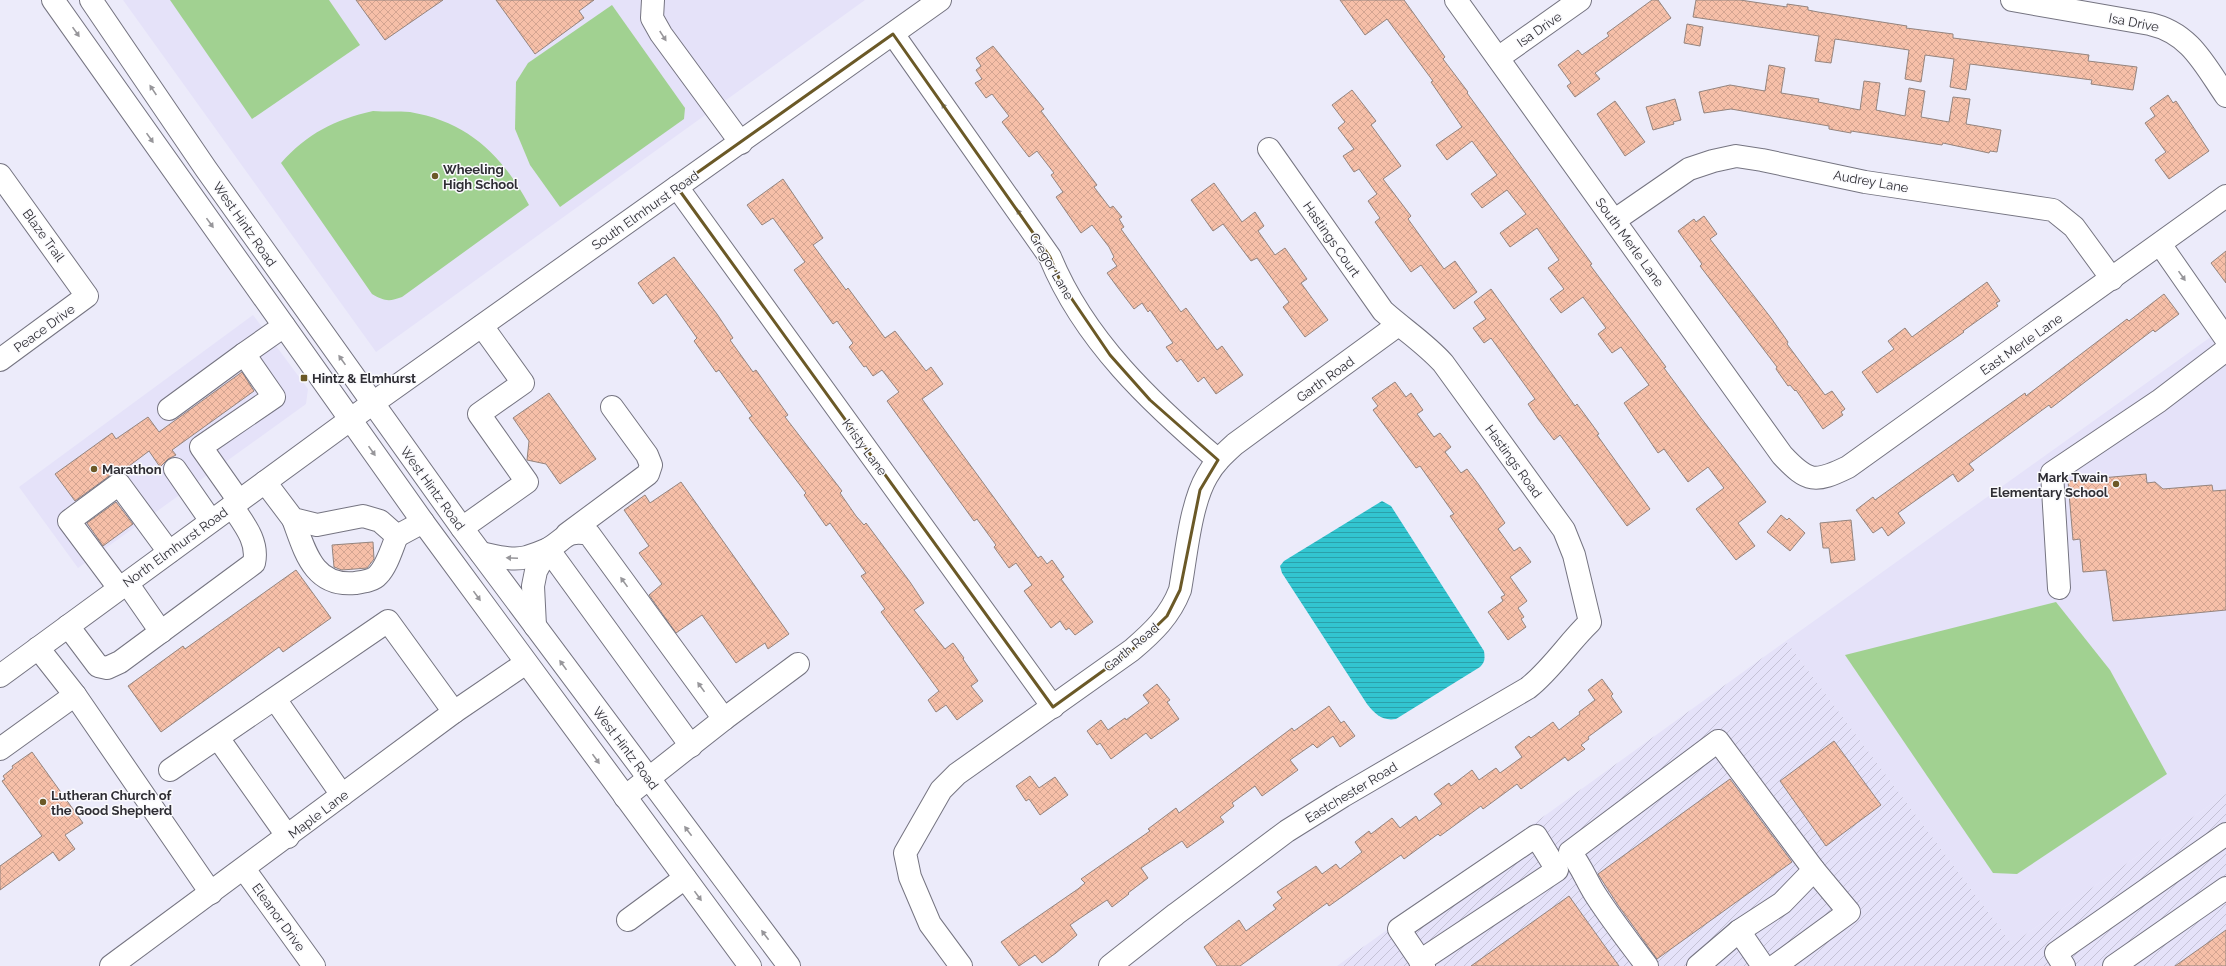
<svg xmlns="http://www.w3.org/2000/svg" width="2226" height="966" viewBox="0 0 2226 966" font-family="Raleway,sans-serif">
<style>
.built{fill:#e5e2f9}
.industrial{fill:url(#industrial-furrows)}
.pitch{fill:#a1d191}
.water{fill:url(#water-rules)}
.building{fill:url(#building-cross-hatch);stroke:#94847e}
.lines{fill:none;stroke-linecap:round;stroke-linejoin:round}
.minor-casing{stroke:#757481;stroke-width:24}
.major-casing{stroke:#757481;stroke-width:24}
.minor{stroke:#fff;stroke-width:22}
.major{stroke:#fff;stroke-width:22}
.oneway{fill:#97969a}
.marked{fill:none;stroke:#6b5927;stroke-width:3;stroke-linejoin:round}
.poi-dot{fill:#6b5927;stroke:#fafafd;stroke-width:1.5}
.labels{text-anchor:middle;stroke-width:3;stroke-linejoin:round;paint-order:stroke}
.street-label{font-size:13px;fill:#2f2e34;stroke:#fafafd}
.poi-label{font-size:13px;font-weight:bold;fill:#2f2e34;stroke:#fafafd;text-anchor:start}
</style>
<defs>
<pattern id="industrial-furrows" width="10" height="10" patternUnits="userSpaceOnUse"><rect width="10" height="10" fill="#e5e2f9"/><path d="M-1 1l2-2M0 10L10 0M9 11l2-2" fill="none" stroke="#c5c2d6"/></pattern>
<pattern id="water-rules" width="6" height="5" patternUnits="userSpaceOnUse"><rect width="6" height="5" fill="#32c5d0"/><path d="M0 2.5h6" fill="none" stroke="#2ba0aa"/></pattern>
<pattern id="building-cross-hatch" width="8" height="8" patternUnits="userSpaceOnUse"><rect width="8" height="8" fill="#f6bfa8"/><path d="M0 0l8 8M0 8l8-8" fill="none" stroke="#d3a491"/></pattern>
</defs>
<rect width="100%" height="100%" fill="#ecebfa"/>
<!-- built -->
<g class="built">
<polygon points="123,0 865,0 376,352"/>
<polygon points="253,315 308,389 306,404 78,568 19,487"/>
<polygon points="2226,326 2226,794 2012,944 1786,641"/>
</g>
<!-- industrial -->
<polygon class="industrial" points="1786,641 2012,944 2226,794 2226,966 1337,966"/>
<!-- pitch -->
<g class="pitch">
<polygon points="170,0 329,0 360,45 252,119"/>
<polygon points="612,5 685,108 684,119 560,207 530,165 515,129 516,82 528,63"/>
<path d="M373,111C385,112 398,111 410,112C468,122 502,155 529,205L402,297C389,302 384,301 372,294L281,163C308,133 334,120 373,111Z"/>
<polygon points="2056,602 2110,670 2167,774 2017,874 1993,873 1845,655"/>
</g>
<!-- water -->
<path class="water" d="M1382,501L1391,506L1484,651C1485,659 1485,662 1480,667L1396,719C1382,721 1376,715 1367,704L1282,573L1280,566L1284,561Z"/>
<!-- building -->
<g class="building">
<polygon points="356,0 443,0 385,40"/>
<polygon points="496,0 594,0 579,11 584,18 535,54"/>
<polygon points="1340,0 1404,0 1445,57 1443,59 1468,92 1467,93 1592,264 1590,265 1666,367 1664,368 1701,418 1766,502 1738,523 1755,546 1736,560 1696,509 1724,488 1708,467 1688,482 1664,449 1658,453 1624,403 1649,385 1621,347 1612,353 1598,334 1606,328 1583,297 1561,313 1550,299 1564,289 1548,268 1559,260 1537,228 1510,247 1500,233 1526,214 1507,190 1482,208 1471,194 1497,175 1472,141 1447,160 1436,145 1462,127 1431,82 1433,81 1387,19 1365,35"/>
<polygon points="1652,0 1658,0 1671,18 1595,73 1600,79 1575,97 1567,86 1571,83 1558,65 1578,50 1582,55 1609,36 1607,33"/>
<polygon points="1696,0 1740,0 1787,7 1787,4 1808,7 1808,10 1818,12 1907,26 1906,28 1953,34 1953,38 2089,55 2088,61 2137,67 2133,90 2091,84 2092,80 1970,64 1966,90 1950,87 1954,59 1925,55 1921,82 1905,79 1909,50 1835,39 1831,63 1815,61 1819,36 1693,17"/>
<polygon points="1687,24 1703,27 1700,46 1684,43"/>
<polygon points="993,46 1044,109 1041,111 1097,185 1094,187 1110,208 1113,206 1122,217 1119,219 1124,227 1121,229 1181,312 1186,308 1217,350 1222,346 1243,375 1216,394 1204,377 1198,382 1181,359 1177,362 1166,347 1173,343 1150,310 1148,312 1142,303 1134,309 1118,288 1107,273 1117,266 1112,259 1114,257 1109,247 1092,225 1081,233 1056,197 1063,192 1051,175 1054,173 1037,151 1029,157 1002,122 1009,116 992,94 986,98 975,83 982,79 976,70 981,66 976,58"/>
<polygon points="1769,65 1785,68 1781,93 1819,99 1818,102 1860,110 1864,81 1880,83 1876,110 1905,116 1909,88 1925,91 1921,117 1949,122 1953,97 1970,99 1966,124 2001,130 1997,152 1990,151 1989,153 1943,143 1942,145 1851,131 1851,133 1829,129 1829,126 1731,109 1704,113 1699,92 1730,85 1765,91"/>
<polygon points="1352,90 1376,121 1371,125 1401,166 1383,179 1411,216 1408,219 1444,269 1455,261 1477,292 1454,309 1421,265 1411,272 1375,222 1380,218 1368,201 1377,194 1359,169 1354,172 1343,156 1354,149 1338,128 1345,122 1332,105"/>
<polygon points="2168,95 2173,103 2176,101 2209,151 2169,179 2155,160 2166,152 2145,123 2155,116 2150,108"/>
<polygon points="1675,99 1681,120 1673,122 1674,124 1653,130 1646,107"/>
<polygon points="1615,101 1645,142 1625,156 1597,114"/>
<polygon points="783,179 823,238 813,245 846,290 848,288 885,338 895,331 926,371 931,367 943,384 922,399 1038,558 1041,556 1047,564 1052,560 1064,577 1061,579 1093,622 1075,635 1069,628 1066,630 1060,621 1051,628 1024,591 1032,585 1016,563 1009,568 994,547 996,545 977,519 974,521 887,401 899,392 882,370 873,376 866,366 864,367 849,347 853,343 837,321 833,324 794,270 805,262 773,218 762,225 747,205"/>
<polygon points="1214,183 1242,222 1255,212 1264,226 1258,231 1275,255 1285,248 1307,279 1301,283 1328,320 1305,337 1283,307 1289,302 1257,258 1251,261 1223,224 1213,231 1191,200"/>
<polygon points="1704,216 1717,234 1710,239 1771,318 1788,342 1787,344 1825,395 1832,391 1845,409 1841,412 1843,415 1823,429 1796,390 1795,391 1790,385 1788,386 1776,369 1777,367 1700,266 1702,264 1678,231 1694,219 1696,222"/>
<polygon points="2226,251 2226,283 2211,263"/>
<polygon points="674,257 717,314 733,338 730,340 753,372 756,370 788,415 785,417 842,491 840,493 856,516 864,525 866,523 910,582 924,603 914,610 945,649 953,643 964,658 963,659 978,681 971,686 983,701 957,720 946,705 936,712 928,700 939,691 881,612 885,609 861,576 866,573 830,523 826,526 804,495 806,493 749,418 752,416 719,370 716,372 694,341 697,338 666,294 653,304 638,283"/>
<polygon points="1987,282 2000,301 1996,303 1998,306 1963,331 1964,332 1877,393 1862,372 1894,349 1888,341 1905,328 1912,337"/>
<polygon points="1491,289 1575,406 1577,404 1599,434 1597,435 1650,509 1627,526 1560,435 1554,440 1538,419 1528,404 1535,399 1491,338 1484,343 1473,328 1486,319 1474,302"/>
<polygon points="2164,294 2179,314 2155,332 2153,330 2051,408 2049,405 1969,464 1974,470 1958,482 1953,474 1898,513 1905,523 1888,536 1882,527 1873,533 1856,510 1873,497 1875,500 2025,393 2026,396 2127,319 2129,321"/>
<polygon points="242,372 254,391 172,450 176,455 168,459 160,467 149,451 121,472 112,474 75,501 55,474 112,433 116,439 148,417 159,432"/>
<polygon points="1395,382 1406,397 1411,393 1423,410 1417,414 1434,437 1440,433 1451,447 1445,452 1461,473 1467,469 1479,485 1505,523 1498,529 1514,551 1520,547 1531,562 1510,577 1527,601 1518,608 1524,617 1521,619 1526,627 1508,640 1488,612 1503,601 1501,597 1505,595 1450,516 1454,514 1420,466 1416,468 1373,410 1378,406 1372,398"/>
<polygon points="549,393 596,459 560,484 546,464 527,460 529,441 513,418"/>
<polygon points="2146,474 2147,483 2155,482 2163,489 2212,485 2213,491 2226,490 2226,610 2113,621 2106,570 2083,572 2080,539 2073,540 2068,481"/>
<polygon points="681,482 789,634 768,649 765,643 736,663 702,615 676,633 649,595 662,584 639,553 649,546 624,510 645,495 650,503"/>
<polygon points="116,502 133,524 103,546 87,523"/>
<polygon points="1781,515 1787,520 1789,518 1805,533 1790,551 1767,532"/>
<polygon points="1851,520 1855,560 1831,563 1829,548 1823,548 1820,523"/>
<polygon points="373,542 374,559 367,568 342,570 334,567 332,545"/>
<polygon points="296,570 331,618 283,652 279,647 161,732 128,686 183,646 185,649"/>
<polygon points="1602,679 1613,694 1611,696 1622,712 1588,737 1589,739 1581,745 1585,749 1568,761 1565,757 1521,789 1517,784 1483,809 1481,806 1440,836 1438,834 1404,859 1401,855 1329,906 1327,903 1240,966 1217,966 1204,947 1239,920 1246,931 1276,909 1273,905 1282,898 1277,892 1316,866 1322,874 1336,864 1340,869 1362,852 1355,842 1369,831 1371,834 1392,818 1400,828 1416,816 1419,821 1442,804 1434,794 1449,783 1451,786 1472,770 1479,780 1496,768 1500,773 1522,757 1515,747 1529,736 1531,738 1553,722 1559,730 1580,714 1579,712 1595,700 1588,690"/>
<polygon points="1157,684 1170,700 1167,702 1179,719 1151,739 1146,733 1111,759 1100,743 1097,745 1087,731 1101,720 1108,730 1125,718 1126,720 1149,703 1143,695"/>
<polygon points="1329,706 1341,723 1344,721 1355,736 1340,747 1333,736 1317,748 1313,744 1290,760 1298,770 1262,796 1255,786 1232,803 1234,806 1220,817 1224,822 1187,848 1182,841 1141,868 1148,878 1128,893 1129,894 1112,907 1107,900 1070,925 1077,935 1056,953 1042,963 1035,955 1019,966 1001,942 1078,889 1085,883 1081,879 1150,831 1148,829 1176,808 1179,813 1292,728 1294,731"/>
<polygon points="1834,741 1881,805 1826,846 1780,781"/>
<polygon points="32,752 83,823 65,835 75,849 59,861 53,852 0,890 0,866 42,836 2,781 5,779 3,776 13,768 12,766"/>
<polygon points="1030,776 1039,788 1055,777 1068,795 1040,815 1029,799 1026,801 1016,786"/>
<polygon points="1730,779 1792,862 1657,959 1618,905 1598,874"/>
<polygon points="1569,896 1619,966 1471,966"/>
<polygon points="2226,930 2226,966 2175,966"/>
</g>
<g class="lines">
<defs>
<g id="minor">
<polyline points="653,0 652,18 661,34 741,143"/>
<path d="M1456,0L1782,455C1808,483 1815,483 1848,467L2226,196"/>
<path d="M2012,0L2150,24C2190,33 2204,64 2226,96"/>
<path d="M893,34L1050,257C1084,340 1151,403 1218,460"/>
<polyline points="1498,58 1580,0"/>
<polyline points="0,175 87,296 0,360"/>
<polyline points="677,187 1053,707"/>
<polyline points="1615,220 1689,169 1713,161 1736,156 1762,160 1865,182 2053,210 2074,227 2112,279"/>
<polyline points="2160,244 2226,339"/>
<polyline points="169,409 244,354"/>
<polyline points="175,469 211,521"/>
<polyline points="265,482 293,519 317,525 363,516 380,521 397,536 423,522"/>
<polyline points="239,501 201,447 274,397 244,354 284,326"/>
<path d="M293,519C305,551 313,587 355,583C362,582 373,581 378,575C387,566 392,548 397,536"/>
<polyline points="462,528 527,482 479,414 523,383 482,326"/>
<polyline points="567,534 648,474 651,465 647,455 612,407"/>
<path d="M481,553C496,556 512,561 527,557C533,555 541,552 548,549C565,540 565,529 589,534L724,719"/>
<polyline points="127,583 161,632"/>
<polyline points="119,588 69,521 119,484 169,552"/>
<polyline points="2059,588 2052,473 2159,401 2226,350"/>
<path d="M68,626L98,666L107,668L120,662L254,563C259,541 243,523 232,506"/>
<polyline points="535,626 533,586 536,571 548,549 691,746"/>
<polyline points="75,695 211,893"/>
<polyline points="275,699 342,795"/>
<polyline points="218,738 288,837"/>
<polyline points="0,749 75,695 38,648"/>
<polyline points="170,770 388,621 454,712"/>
<polyline points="625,797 724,719 798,664"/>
<polyline points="244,869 314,966"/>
<polyline points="628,920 685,878"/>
<polyline points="1739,931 1763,966"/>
<polyline points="1420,961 1557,870 1536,836 1399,929 1424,966"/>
<polyline points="111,966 454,712 526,663"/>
<path d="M961,966L930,924L910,877L905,853L941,790L957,774L1132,650C1153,632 1170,616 1180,590C1186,557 1190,505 1207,476C1214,463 1224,454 1235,444L1398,325"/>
<path d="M1110,966L1176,914L1287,831L1343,796L1528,688C1552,669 1568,643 1590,622L1574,555L1564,530L1443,363C1425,343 1403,329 1383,311L1269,149"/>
<path d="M1647,966C1629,942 1611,919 1595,894C1586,880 1581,865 1570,852L1718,741L1814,870L1782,903L1739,931L1698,966"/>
<polyline points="1775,966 1849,912 1814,870"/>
<polyline points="2064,966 2056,953 2226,834"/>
<polyline points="2114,966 2226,888"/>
</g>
<g id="major">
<polyline points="53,0 423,522 750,966"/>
<polyline points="91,0 206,169 462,528 789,966"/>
<polyline points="0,676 373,403 940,0"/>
</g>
</defs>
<!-- minor casing -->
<use href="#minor" class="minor-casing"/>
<!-- major casing -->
<use href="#major" class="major-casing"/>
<!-- minor -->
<use href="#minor" class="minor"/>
<!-- major -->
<use href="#major" class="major"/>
</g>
<!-- one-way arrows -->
<defs><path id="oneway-solid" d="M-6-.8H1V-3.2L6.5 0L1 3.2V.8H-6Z"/></defs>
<g class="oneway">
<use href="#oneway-solid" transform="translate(76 32) rotate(55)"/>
<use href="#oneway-solid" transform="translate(663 36) rotate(57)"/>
<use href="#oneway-solid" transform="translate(153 90) rotate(-124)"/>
<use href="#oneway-solid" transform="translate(945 108) rotate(-126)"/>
<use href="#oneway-solid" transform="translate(150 138) rotate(55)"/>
<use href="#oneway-solid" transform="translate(1020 214) rotate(-125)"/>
<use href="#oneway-solid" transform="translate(210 223) rotate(54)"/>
<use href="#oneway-solid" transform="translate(2182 276) rotate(55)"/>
<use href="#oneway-solid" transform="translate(342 360) rotate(-125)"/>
<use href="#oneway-solid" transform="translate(372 451) rotate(55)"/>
<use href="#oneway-solid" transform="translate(512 558) rotate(-178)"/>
<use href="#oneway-solid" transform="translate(624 582) rotate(-126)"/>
<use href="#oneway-solid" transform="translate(477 596) rotate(54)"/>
<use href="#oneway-solid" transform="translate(563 665) rotate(-126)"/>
<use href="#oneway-solid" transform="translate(701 687) rotate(-126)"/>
<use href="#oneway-solid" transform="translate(596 759) rotate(54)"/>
<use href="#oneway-solid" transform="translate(688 831) rotate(-127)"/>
<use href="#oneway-solid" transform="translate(698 896) rotate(54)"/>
<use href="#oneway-solid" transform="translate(765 935) rotate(-127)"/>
</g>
<!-- marked area -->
<path class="marked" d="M893,34L1050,257L1061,283L1110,355L1150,400L1218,460L1200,490L1180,590L1167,616L1132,650L1053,707L677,187Z"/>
<!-- markers -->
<g class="poi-dot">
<circle cx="435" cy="176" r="4"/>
<rect x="300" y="374" width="8" height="8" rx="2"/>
<circle cx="94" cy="469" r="4"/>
<circle cx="2116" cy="484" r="4"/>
<circle cx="43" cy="802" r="4"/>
</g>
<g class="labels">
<!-- street labels -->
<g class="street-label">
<text transform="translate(2134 22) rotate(11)" y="5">Isa Drive</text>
<text transform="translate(1539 29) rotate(-35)" y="5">Isa Drive</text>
<text transform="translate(1871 181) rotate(10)" y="5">Audrey Lane</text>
<text transform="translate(645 210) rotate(-35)" y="5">South Elmhurst Road</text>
<text transform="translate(245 224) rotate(55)" y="5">West Hintz Road</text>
<text transform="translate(44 235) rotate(54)" y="5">Blaze Trail</text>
<text transform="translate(1332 239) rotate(55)" y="5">Hastings Court</text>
<text transform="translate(1630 242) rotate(54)" y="5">South Merle Lane</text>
<text transform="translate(1052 266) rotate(60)" y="5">Gregor Lane</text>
<text transform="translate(44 328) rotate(-36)" y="5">Peace Drive</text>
<text transform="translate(2021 344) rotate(-35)" y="5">East Merle Lane</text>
<text transform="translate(1325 379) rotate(-36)" y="5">Garth Road</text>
<text transform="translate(865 447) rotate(54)" y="5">Kristy Lane</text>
<text transform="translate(1514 461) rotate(54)" y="5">Hastings Road</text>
<text transform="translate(433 488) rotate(54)" y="5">West Hintz Road</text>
<text transform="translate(175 547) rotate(-36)" y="5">North Elmhurst Road</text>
<text transform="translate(1131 647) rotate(-40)" y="5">Garth Road</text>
<text transform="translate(626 748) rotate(53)" y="5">West Hintz Road</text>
<text transform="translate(1351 792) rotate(-31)" y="5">Eastchester Road</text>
<text transform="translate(318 814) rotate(-37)" y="5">Maple Lane</text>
<text transform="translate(279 917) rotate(54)" y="5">Eleanor Drive</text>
</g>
<!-- poi labels -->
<g class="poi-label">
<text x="443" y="174">Wheeling<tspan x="443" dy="15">High School</tspan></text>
<text x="312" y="383">Hintz &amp; Elmhurst</text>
<text x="102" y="474">Marathon</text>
<text x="2108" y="482" text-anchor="end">Mark Twain<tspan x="2108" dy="15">Elementary School</tspan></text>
<text x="51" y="800">Lutheran Church of<tspan x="51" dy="15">the Good Shepherd</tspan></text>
</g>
</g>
</svg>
